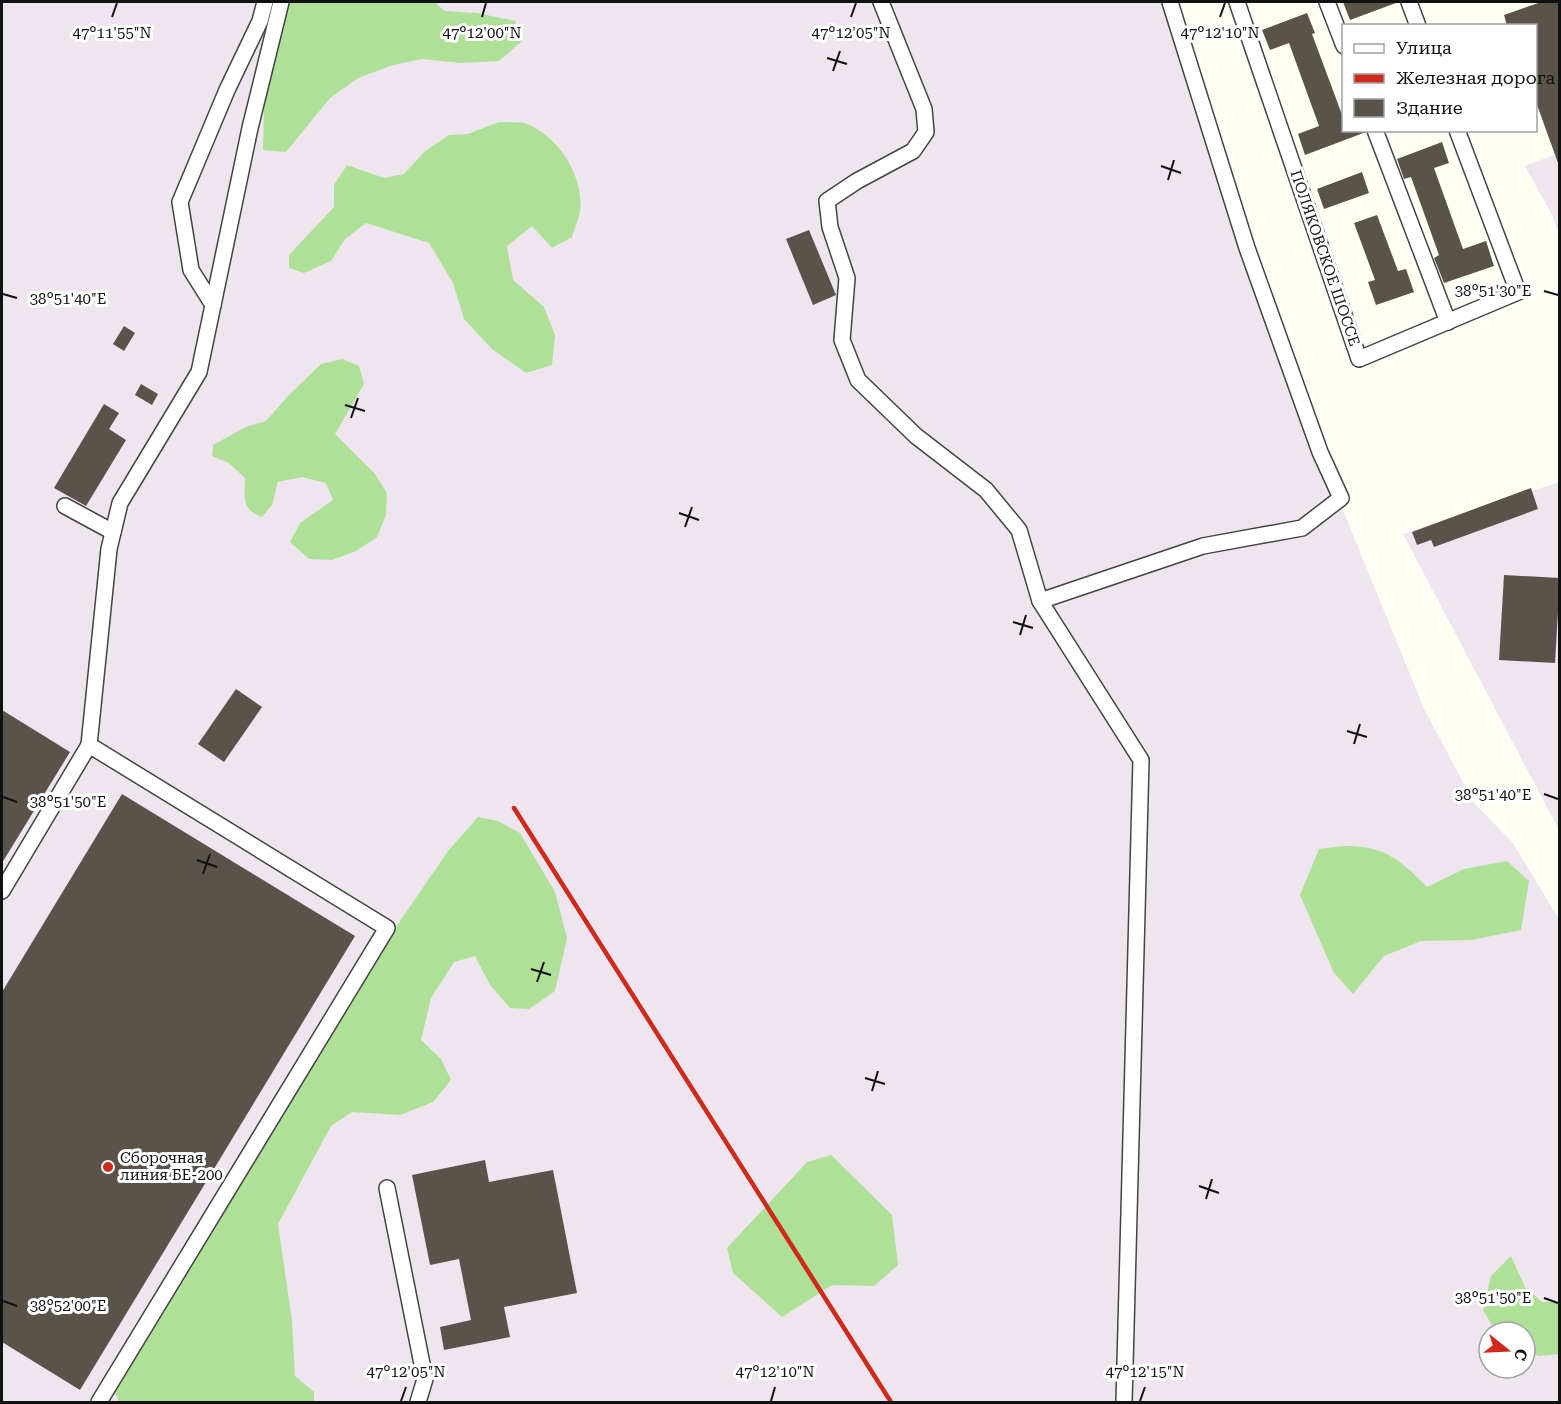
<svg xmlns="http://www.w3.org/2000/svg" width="1561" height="1404" viewBox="0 0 1561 1404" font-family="'Roboto Serif',serif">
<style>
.industrial{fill:#efe5ef;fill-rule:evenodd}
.forest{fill:#afe097}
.building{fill:#5a534c}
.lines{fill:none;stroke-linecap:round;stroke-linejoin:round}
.minor-casing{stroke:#444;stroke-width:18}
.minor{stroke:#fff;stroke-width:15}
.rail{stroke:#ce291b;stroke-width:4.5}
.ticks{fill:none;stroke:#111;stroke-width:2}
.poi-dot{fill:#ce291b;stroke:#fff;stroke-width:2}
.labels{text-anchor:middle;stroke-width:6;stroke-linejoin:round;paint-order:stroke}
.street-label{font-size:15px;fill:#111;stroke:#fff}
.poi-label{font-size:15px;fill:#111;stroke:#fff;text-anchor:start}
.ticks-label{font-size:15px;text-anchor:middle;fill:#111;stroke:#fff;stroke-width:6;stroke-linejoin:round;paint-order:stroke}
</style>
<rect width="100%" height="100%" fill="#fffef4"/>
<!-- industrial -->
<g class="industrial">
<path d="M2,2H1172L1340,503L1425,711L1475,804L1512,842L1559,919V1402H2ZM1489,1332H1525V1368H1489Z"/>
<polygon points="1559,153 1559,234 1552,215 1525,166"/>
<polygon points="1559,482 1559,830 1403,534"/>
</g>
<!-- forest -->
<g class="forest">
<polygon points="287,2 434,2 445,11 477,13 515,21 522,41 499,61 461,63 422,59 393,65 358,78 330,98 286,152 263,150 264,107"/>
<path d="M499,122C508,123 520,121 527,124C559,137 584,176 580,211C579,219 574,229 572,237L552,248L532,226L507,246L513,280L544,307L555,335L552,365L526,373L492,349L464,319L453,283L429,243L366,223L345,239L331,261L304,273L289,268V255L334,207V185L347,165L384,178L404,174L424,152L449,135L468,134Z"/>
<path d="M342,359L359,366L364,384L335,434L375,474L387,493L386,515L377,537L356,551L332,560L309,559L290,542L300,523L333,500L326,483L302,477L278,482L272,505L262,517C241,510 245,497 245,478L229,463L212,456L213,445L246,427L266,421L288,396L321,364Z"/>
<polygon points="478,817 498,821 520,833 555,892 567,938 555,991 529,1009 510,1008 490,985 475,956 454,962 431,998 421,1040 441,1059 451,1080 433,1102 400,1115 352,1112 331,1126 278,1224 292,1321 295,1376 314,1392 314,1402 119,1402 115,1392 372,962 448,851"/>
<path d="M1344,846C1383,845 1401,860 1427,887L1464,869L1507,861L1529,881L1521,930L1471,940L1421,941L1384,956L1353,994L1334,973L1300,895L1319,849Z"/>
<polygon points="831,1155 892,1215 898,1265 874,1286 832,1285 782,1317 733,1273 727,1248 807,1162"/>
<polygon points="1511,1256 1525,1287 1542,1302 1559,1302 1559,1354 1539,1356 1525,1351 1525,1332 1496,1332 1483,1310 1491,1276"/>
</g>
<!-- building -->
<g class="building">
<polygon points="1343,2 1396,2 1396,3 1350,20"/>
<polygon points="1541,2 1560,2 1558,163 1536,102 1536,26 1507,26 1504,15"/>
<polygon points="1307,13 1315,33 1312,34 1344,120 1344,130 1366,130 1366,132 1305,155 1298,134 1319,126 1289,43 1270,50 1262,30"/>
<polygon points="1442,142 1449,163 1434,168 1463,249 1486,241 1494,266 1444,283 1434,258 1439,255 1411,177 1404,179 1397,159"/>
<polygon points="1362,172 1369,193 1324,209 1317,189"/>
<polygon points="1377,215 1398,271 1406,269 1414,292 1376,305 1368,282 1375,280 1354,223"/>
<polygon points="809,230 836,295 813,305 786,239"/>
<polygon points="124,326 135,333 124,351 113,344"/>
<polygon points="141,384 158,394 152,405 135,395"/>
<polygon points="104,404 119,413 109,429 126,440 86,506 54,488"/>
<polygon points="1531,488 1538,509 1434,547 1431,540 1417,545 1412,532"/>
<polygon points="1504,575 1560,578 1555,663 1499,660"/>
<polygon points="236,689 262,707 224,762 198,744"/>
<polygon points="2,710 70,752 2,863"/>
<polygon points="122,794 355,936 80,1390 2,1342 2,992"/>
<polygon points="485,1160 489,1182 553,1170 577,1293 504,1307 510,1337 444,1350 440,1327 471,1320 459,1259 430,1265 412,1175"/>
</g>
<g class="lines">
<defs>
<g id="minor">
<polyline points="881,2 924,109 926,132 913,151 857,181 827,201 830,227 847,278 842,340 858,380 916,436 986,490 1019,530 1040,601 1141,760 1124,1402"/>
<polyline points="1237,2 1359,359 1518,292 1457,130"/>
<polyline points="1327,2 1344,46"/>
<polyline points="1409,2 1418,26"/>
<polyline points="1375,130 1448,322"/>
<polyline points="213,305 191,270 180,202 227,90 260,21 265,2"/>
<polyline points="65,506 113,532"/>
<polyline points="1040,601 1203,546 1302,528 1341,498 1320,452 1247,248 1170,2"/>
<polyline points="89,745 387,928 99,1402"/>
<polyline points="2,891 89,745 109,549 120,503 199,372 250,128 281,2"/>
<polyline points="387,1188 425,1379 418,1402"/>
</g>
</defs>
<!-- minor casing -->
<use href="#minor" class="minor-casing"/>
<!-- minor -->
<use href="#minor" class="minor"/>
<!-- rail -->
<polyline class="rail" points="514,808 891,1402"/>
</g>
<!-- ticks -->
<path class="ticks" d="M112,17L117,3M482,17L486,3M851,17L856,3M1220,17L1225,3M827,58L847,64M833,71L840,51M1161,166L1181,173M1168,180L1174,160M1544,291L1558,295M3,294L17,298M345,405L365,411M351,418L358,398M679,513L699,520M685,527L692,507M1013,622L1033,628M1020,635L1026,615M1347,731L1367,737M1354,744L1360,724M1544,794L1558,799M3,797L17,802M197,860L217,867M203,874L210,854M531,969L551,975M537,982L544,962M865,1078L885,1084M872,1091L878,1071M1199,1186L1219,1193M1206,1199L1212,1179M1544,1298L1558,1303M3,1301L17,1306M401,1401L406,1387M771,1401L775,1387M1140,1401L1145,1387"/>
<!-- markers -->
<circle class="poi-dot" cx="108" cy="1167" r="6"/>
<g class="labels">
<!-- street labels -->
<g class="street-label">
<text transform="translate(1325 258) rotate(71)" y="5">ПОЛЯКОВСКОЕ ШОССЕ</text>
</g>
<!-- poi labels -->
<g class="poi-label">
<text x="120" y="1163">Сборочная<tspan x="120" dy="17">линия БЕ-200</tspan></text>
</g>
</g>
<g class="ticks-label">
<text x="112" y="38">47°11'55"N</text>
<text x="482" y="38">47°12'00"N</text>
<text x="851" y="38">47°12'05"N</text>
<text x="1220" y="38">47°12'10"N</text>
<text x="1493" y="296">38°51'30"E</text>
<text x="68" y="304">38°51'40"E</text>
<text x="1493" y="800">38°51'40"E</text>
<text x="68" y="807">38°51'50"E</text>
<text x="1493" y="1303">38°51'50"E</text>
<text x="68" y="1311">38°52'00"E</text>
<text x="406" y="1377">47°12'05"N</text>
<text x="775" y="1377">47°12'10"N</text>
<text x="1145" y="1377">47°12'15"N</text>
</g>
<!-- border -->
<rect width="1561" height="1404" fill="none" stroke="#111111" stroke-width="6"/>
<!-- legend -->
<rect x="1342" y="24" width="195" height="108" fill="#ffffff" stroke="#a0a0a0" stroke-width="1.5"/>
<rect x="1354" y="44" width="30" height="9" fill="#ffffff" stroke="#a0a0a0" stroke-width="1.5"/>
<text x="1396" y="54" font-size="18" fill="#111111">Улица</text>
<rect x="1354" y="74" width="30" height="9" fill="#ce291b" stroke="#a0a0a0" stroke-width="1.5"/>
<text x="1396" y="84" font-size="18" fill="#111111">Железная дорога</text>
<rect x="1354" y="99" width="30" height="18" fill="#5a534c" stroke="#a0a0a0" stroke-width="1.5"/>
<text x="1396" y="114" font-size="18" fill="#111111">Здание</text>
<!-- north arrow -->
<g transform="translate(1507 1350) rotate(108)"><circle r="28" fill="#ffffff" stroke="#a0a0a0" stroke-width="1.5"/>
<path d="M0-4.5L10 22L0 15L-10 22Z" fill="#ce291b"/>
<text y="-9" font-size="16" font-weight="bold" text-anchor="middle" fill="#111111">С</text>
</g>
</svg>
